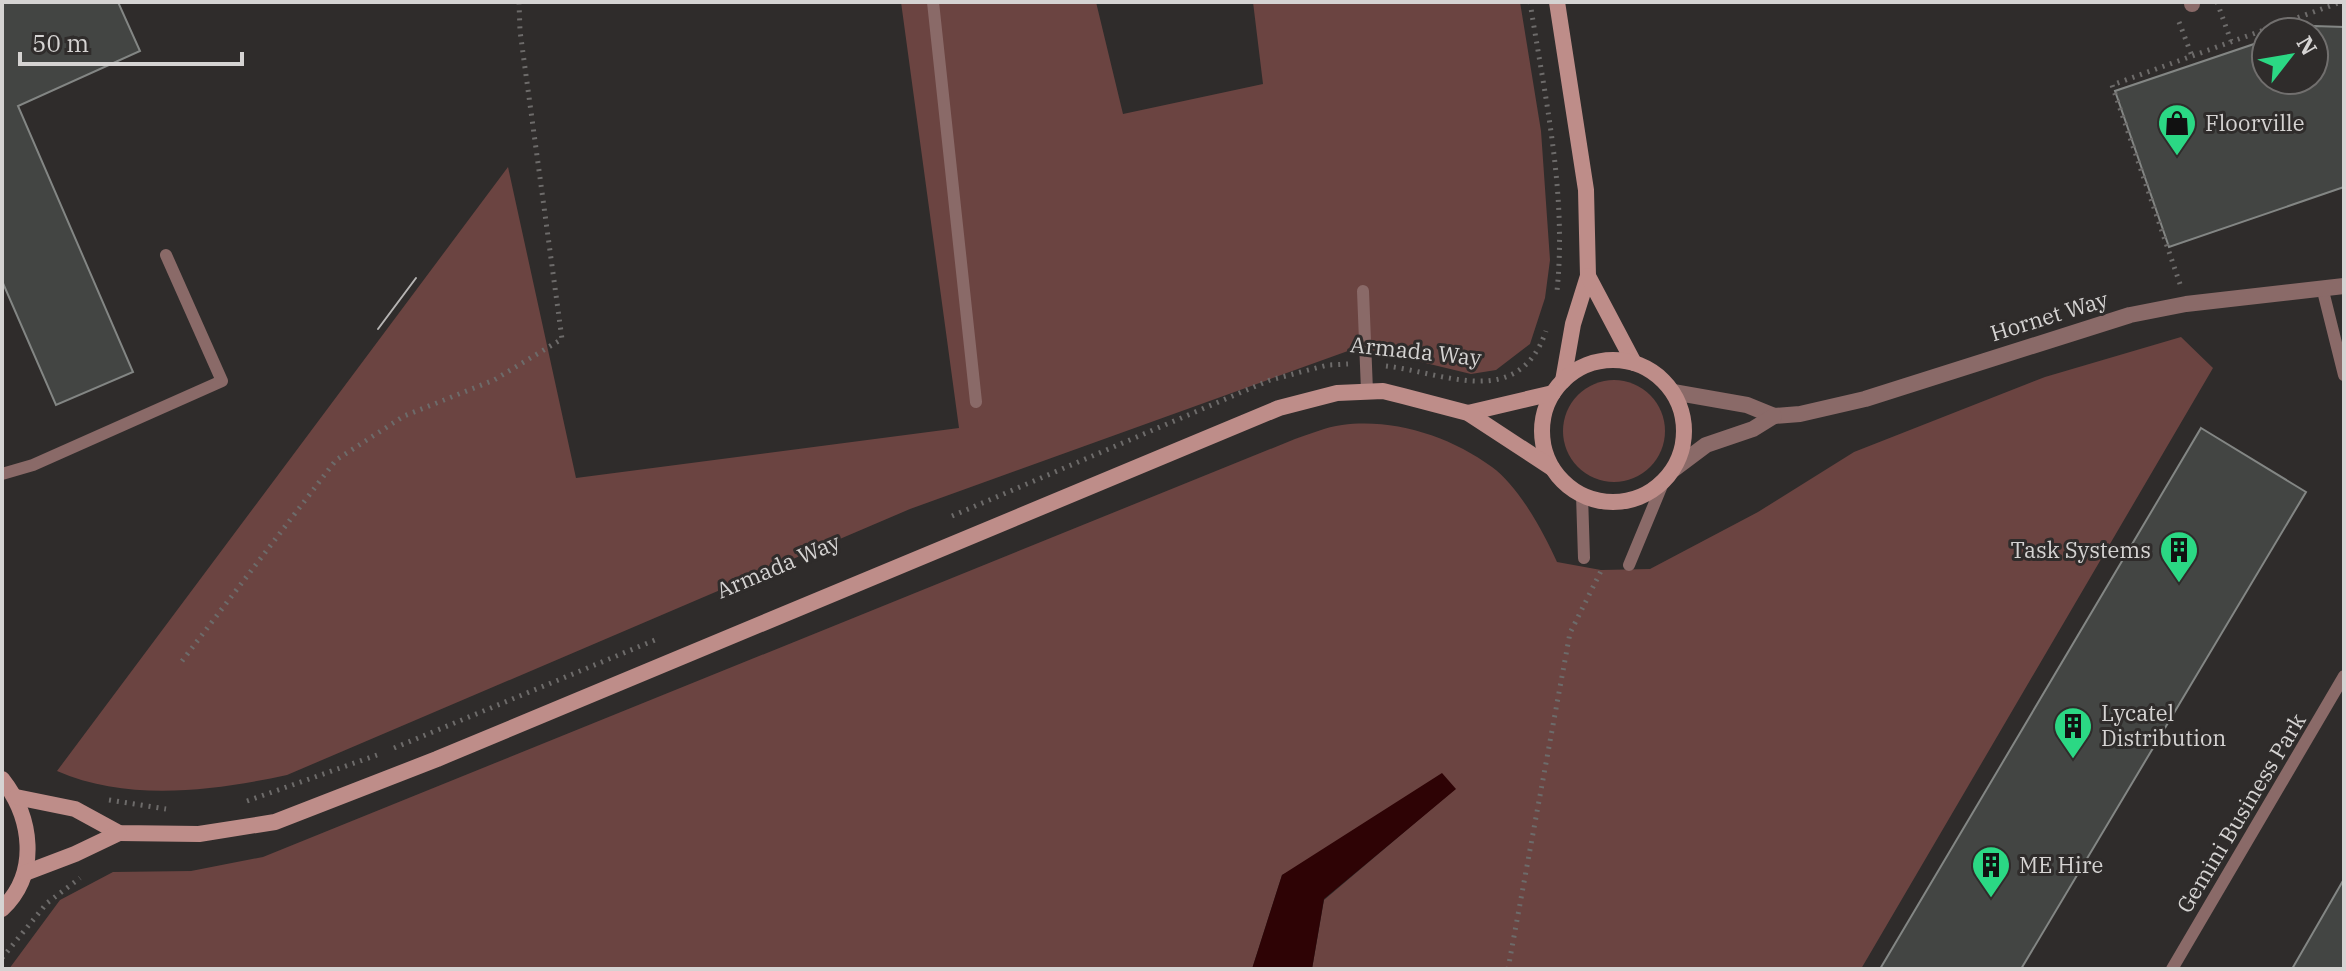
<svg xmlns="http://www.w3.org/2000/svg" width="2346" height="971" viewBox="0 0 2346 971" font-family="'IBM Plex Serif',serif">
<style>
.green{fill:#6b4441}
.water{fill:#2e0305}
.building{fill:#434543;stroke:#838684;stroke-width:2}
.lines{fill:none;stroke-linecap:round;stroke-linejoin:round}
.path{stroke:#6d6b6a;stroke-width:5;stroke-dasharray:2 6;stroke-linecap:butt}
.lane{stroke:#8a6a68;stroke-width:12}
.street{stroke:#8a6a68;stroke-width:16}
.secondary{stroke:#be8d89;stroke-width:16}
.tram{stroke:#b6b4b3;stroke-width:2}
.labels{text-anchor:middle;stroke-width:6;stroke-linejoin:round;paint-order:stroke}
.poi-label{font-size:22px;fill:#d5d3d2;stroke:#2f2c2b;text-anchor:start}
.street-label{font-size:22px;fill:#d5d3d2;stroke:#2f2c2b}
</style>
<rect width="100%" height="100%" fill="#2f2c2b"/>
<!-- green -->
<g class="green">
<path d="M901,2H1096L1123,114L1263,84L1253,2H1520L1541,131L1550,260L1545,298L1530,344L1496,370L1471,374L1359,347L910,509L287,775C213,791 128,802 57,771L508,167L576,478L959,428Z"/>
<path d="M2181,337L2213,368L1861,969H1312L1324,900L1455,789L1282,875L1252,969H9L60,900L113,872L191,871L263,857L1295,439C1310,434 1326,427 1342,425C1393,418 1450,436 1492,467C1519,487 1543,531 1557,562L1601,570L1650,569L1758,512L1854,452L2045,377Z"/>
<circle cx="1614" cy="431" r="51"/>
</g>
<!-- water -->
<polygon class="water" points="1442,773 1456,789 1324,899 1312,969 1252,969 1282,875"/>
<!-- building -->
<g class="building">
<polygon points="2,2 118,2 140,51 18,106 133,372 56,405 2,281"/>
<polygon points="2314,26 2344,27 2344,187 2169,247 2115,91 2266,40 2266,80 2314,80"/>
<polygon points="2201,428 2306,492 2021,969 1880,969"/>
<polygon points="2344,879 2344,969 2292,969"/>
</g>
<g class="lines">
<!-- path -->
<g class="path">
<path d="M1530,2C1545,98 1567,193 1557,291"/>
<polyline points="2217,2 2231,41"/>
<polyline points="2179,22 2192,56"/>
<polyline points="2180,284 2112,85 2341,2"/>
<path d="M1386,366C1445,373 1518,411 1546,331"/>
<polyline points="952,516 1270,380 1328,365 1348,364"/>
<polyline points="182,661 336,460 404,416 494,380 562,339 520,31 519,2"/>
<polyline points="394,748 655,640"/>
<polyline points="109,800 166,809"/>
<polyline points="247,801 377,755"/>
<polyline points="2,958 47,903 80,878"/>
<polyline points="1508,969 1570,633 1601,571"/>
</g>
<!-- lane -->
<g class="lane">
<polyline points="933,2 976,402"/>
<polyline points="2322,287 2344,375"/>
<polyline points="1363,291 1367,391"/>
<polyline points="2,474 33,465 222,381 166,255"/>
<polyline points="1582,495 1584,558"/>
<polyline points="1629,565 1663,483"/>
<polyline points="2172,969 2344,676"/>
</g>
<!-- street -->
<g class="street">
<polyline points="2192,2 2192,4"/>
<polyline points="1673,392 1747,405 1774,416 1800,414 1865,399 2130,315 2186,304 2344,286"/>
<polyline points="1674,469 1706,445 1753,429 1774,416"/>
</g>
<!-- secondary -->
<g class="secondary">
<polyline points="1557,2 1586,190 1588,276 1573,324 1563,381"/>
<polyline points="1588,276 1634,363"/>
<circle cx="1613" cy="431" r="71"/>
<polyline points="1468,413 1553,393"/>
<path d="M2,779C32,817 40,873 2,909"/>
<polyline points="16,797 75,809 119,833 199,834 275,822 437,759 1279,408 1337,393 1383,391 1403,396 1468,413 1552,468"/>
<polyline points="25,873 75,854 119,833"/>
</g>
<!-- tram -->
<polyline class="tram" points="378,329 416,278"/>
</g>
<!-- icons -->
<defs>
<symbol id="shop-pin" viewBox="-11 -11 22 30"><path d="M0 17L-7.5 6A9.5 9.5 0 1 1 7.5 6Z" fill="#2bd884" stroke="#2f2c2b"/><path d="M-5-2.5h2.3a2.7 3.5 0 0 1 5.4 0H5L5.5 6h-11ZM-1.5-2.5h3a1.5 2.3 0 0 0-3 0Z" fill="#111"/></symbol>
<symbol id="building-pin" viewBox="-11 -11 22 30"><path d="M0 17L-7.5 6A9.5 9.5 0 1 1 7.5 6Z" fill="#2bd884" stroke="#2f2c2b"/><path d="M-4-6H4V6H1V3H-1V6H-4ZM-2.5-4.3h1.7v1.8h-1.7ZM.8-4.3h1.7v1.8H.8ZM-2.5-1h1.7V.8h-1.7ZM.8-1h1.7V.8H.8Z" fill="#111"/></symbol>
</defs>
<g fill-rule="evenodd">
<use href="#shop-pin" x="2155" y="101" width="44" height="60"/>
<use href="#building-pin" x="2157" y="528" width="44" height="60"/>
<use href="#building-pin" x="2051" y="704" width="44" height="60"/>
<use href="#building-pin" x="1969" y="843" width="44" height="60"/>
</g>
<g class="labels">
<!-- poi labels -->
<g class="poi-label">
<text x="2205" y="131">Floorville</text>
<text x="2151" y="558" text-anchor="end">Task Systems</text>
<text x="2101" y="721">Lycatel<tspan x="2101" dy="25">Distribution</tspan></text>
<text x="2019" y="873">ME Hire</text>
</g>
<!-- street labels -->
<g class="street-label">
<text transform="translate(2049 316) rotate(-17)" y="8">Hornet Way</text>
<text transform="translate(1416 351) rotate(6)" y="8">Armada Way</text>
<text transform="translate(778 566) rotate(-23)" y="8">Armada Way</text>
<text transform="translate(2241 813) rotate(-59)" y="8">Gemini Business Park</text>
</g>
</g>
<!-- border -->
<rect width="2346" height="971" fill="none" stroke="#d5d3d2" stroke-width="8"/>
<!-- north arrow -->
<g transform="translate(2290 56) rotate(59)"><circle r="38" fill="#2f2c2b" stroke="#716f6e" stroke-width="2"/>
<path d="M0-6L14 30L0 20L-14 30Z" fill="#2bd884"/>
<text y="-12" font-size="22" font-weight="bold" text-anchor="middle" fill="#d5d3d2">N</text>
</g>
<!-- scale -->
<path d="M20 52v12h222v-12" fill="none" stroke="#d5d3d2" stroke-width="4"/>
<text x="32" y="52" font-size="24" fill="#d5d3d2" stroke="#2f2c2b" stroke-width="6" paint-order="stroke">50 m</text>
</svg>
